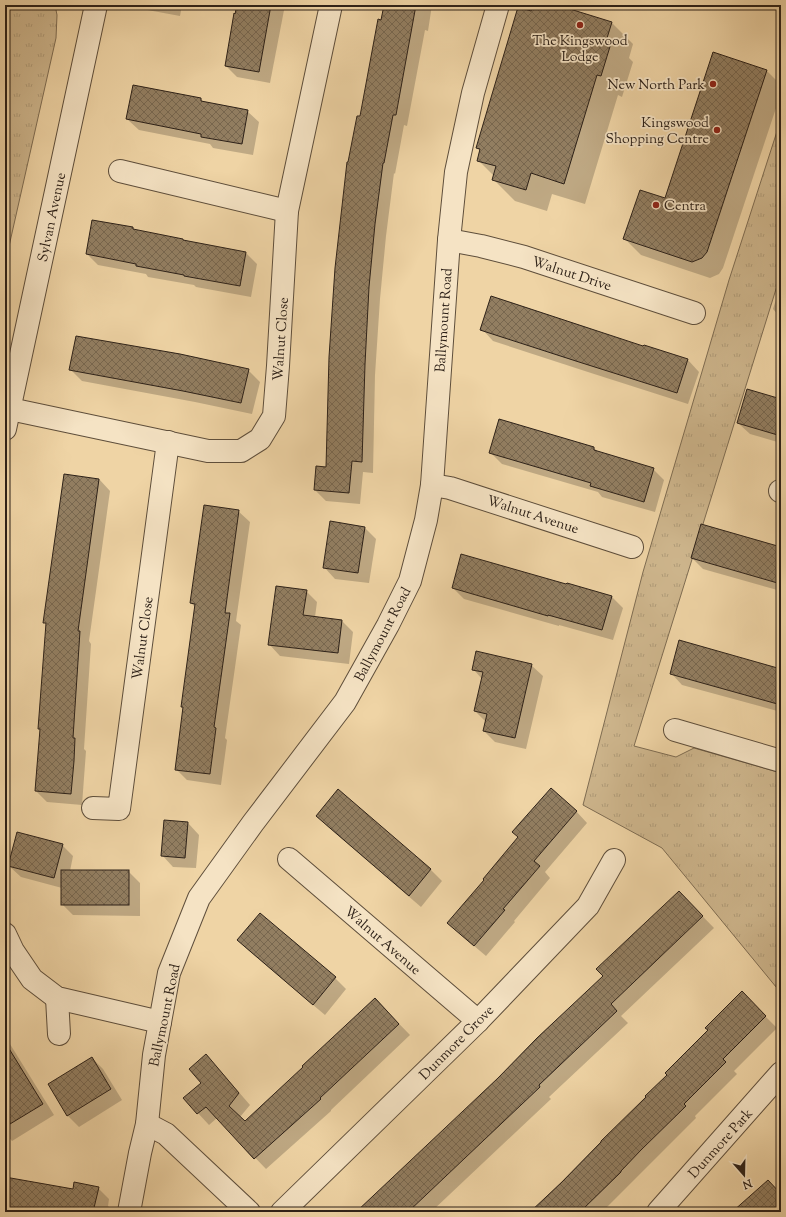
<svg xmlns="http://www.w3.org/2000/svg" width="786" height="1217" viewBox="0 0 786 1217" font-family="'Sorts Mill Goudy',serif">
<style>
.grass{fill:url(#grass-tufts);stroke:#7e6c52}
.shadow{fill:#0003}
.building{fill:url(#building-cross-hatch);stroke:#2d2118}
.lines{fill:none;stroke-linecap:round;stroke-linejoin:round}
.minor-casing{stroke:#5e4e3b;stroke-width:24}
.minor{stroke:#f5e3c4;stroke-width:22}
.poi-dot{fill:#8f2418;stroke:#f5e3c4;stroke-width:1.5}
.labels{text-anchor:middle;stroke-width:3.5;stroke-linejoin:round;paint-order:stroke}
.poi-label{font-size:14px;fill:#2d2118;stroke:#f5e3c4;text-anchor:end}
.street-label{font-size:14px;fill:#2d2118;stroke:#f5e3c4}
</style>
<defs>
<pattern id="grass-tufts" width="24" height="20" patternUnits="userSpaceOnUse"><rect width="24" height="20" fill="#ceb68d"/><path d="M3 7l-1-3M5 7V3M7 7l1-3M15 17l-1-3M17 17v-4M19 17l1-3" fill="none" stroke="#b19c79"/></pattern>
<pattern id="building-cross-hatch" width="8" height="8" patternUnits="userSpaceOnUse"><rect width="8" height="8" fill="#927e61"/><path d="M0 0l8 8M0 8l8-8" fill="none" stroke="#78674f"/></pattern>
</defs>
<rect width="100%" height="100%" fill="#efd4a5"/>
<filter id="stains"><feTurbulence type="fractalNoise" baseFrequency=".005" numOctaves="4"/><feColorMatrix values="0 0 0 0 .2 0 0 0 0 .09 0 0 0 0 .02 0 0 0 .5 -.17"/></filter>
<radialGradient id="worn" r=".72"><stop offset=".6" stop-color="#630" stop-opacity="0"/><stop offset="1" stop-color="#630" stop-opacity=".3"/></radialGradient>
<!-- grass -->
<g class="grass">
<polygon points="5,5 55,5 57,15 56,38 5,264"/>
<polygon points="781,119 781,273 634,746 676,757 694,748 781,773 781,993 662,848 583,805 643,572 729,280"/>
</g>
<!-- shadow -->
<g class="shadow">
<polygon points="138,5 182,5 180,16 142,9"/>
<polygon points="237,5 285,5 270,83 237,77 226,66"/>
<polygon points="384,5 432,5 428,31 425,30 407,126 404,125 395,174 394,173 386,236 380,299 375,375 373,473 363,472 360,504 326,501 315,490 327,468 361,118"/>
<polygon points="534,5 553,5 612,23 633,44 629,58 633,62 622,97 618,95 585,204 552,194 547,211 515,201 493,179 494,176 478,160 481,152 477,148"/>
<polygon points="766,70 781,85 781,93 723,268 719,274 710,278 641,255 625,239 666,199"/>
<polygon points="201,99 204,103 247,111 259,122 253,155 213,148 210,144 139,130 127,119"/>
<polygon points="133,228 135,231 246,253 257,264 251,297 196,287 194,285 148,277 146,274 98,265 87,254"/>
<polygon points="781,284 781,318 773,309"/>
<polygon points="482,329 644,348 688,360 699,372 688,404 591,373 493,341"/>
<polygon points="71,370 248,370 260,382 252,414 195,402 82,381"/>
<polygon points="781,403 781,443 750,434 738,423"/>
<polygon points="594,448 598,452 653,469 664,480 655,512 602,497 598,492 502,464 491,453"/>
<polygon points="99,479 110,491 89,641 91,644 84,749 86,751 82,805 47,802 36,791 41,730 39,728 47,625 44,622"/>
<polygon points="238,511 250,522 236,621 241,625 225,738 227,740 221,785 187,780 176,769 196,608 191,603"/>
<polygon points="365,528 376,539 369,583 335,579 324,567"/>
<polygon points="781,548 781,591 703,569 692,558"/>
<polygon points="453,588 612,597 623,608 613,640 559,625 559,626 464,599"/>
<polygon points="306,591 317,602 315,617 342,621 353,632 349,664 280,656 269,644"/>
<polygon points="531,665 543,676 526,749 495,742 484,731 486,722 475,711 482,679 474,670"/>
<polygon points="781,669 781,712 682,685 671,673"/>
<polygon points="338,790 431,870 442,881 421,907 328,827 317,816"/>
<polygon points="576,811 587,823 545,872 550,878 514,921 515,922 486,956 460,934 449,923"/>
<polygon points="188,823 199,835 196,868 173,867 162,855"/>
<polygon points="62,845 73,856 70,871 128,871 140,883 140,916 73,915 62,904 62,888 21,877 9,866"/>
<polygon points="679,892 714,928 621,1016 628,1023 549,1097 551,1099 431,1212 358,1212 499,1079 604,976"/>
<polygon points="238,940 335,978 346,989 325,1015 249,951"/>
<polygon points="742,993 777,1028 734,1071 737,1074 695,1116 696,1118 602,1212 534,1212 539,1204 668,1075 709,1030"/>
<polygon points="375,999 410,1035 331,1110 331,1111 266,1169 217,1118 209,1125 184,1098 202,1083 206,1056 217,1067 250,1105 240,1117 245,1122"/>
<polygon points="5,1036 54,1115 12,1141 5,1133"/>
<polygon points="92,1058 103,1069 122,1100 79,1127 68,1116 49,1085"/>
<polygon points="5,1178 74,1190 98,1188 109,1199 108,1206 113,1212 5,1212"/>
<polygon points="781,1194 781,1212 734,1212"/>
</g>
<!-- building -->
<g class="building">
<polygon points="237,5 271,5 259,72 225,66 234,13 235,14"/>
<polygon points="384,5 416,5 396,115 393,115 384,163 383,163 375,224 369,287 365,364 362,462 352,461 349,493 314,490 316,466 326,467 329,357 335,268 347,162 348,162 357,116 360,116 378,19 381,20"/>
<polygon points="533,5 557,5 612,22 607,38 612,40 601,76 597,75 564,184 531,173 526,190 492,180 496,166 477,161 480,149 476,148 518,7 531,11"/>
<polygon points="713,52 767,70 707,252 702,258 692,262 623,239 640,190 665,198"/>
<polygon points="133,85 201,98 201,101 248,110 242,144 201,137 201,134 126,119"/>
<polygon points="92,220 133,227 133,229 183,239 183,240 246,252 240,286 184,276 184,275 136,266 136,264 86,254"/>
<polygon points="491,296 643,346 644,345 688,359 677,393 579,362 480,330"/>
<polygon points="76,336 180,354 249,369 241,403 183,391 69,370"/>
<polygon points="747,389 781,399 781,436 737,423"/>
<polygon points="499,419 594,447 594,450 654,468 644,502 590,486 591,483 489,453"/>
<polygon points="64,474 99,479 78,631 80,631 75,707 73,738 75,738 74,761 71,794 35,791 40,729 38,729 46,623 43,623"/>
<polygon points="204,505 239,510 225,613 230,613 214,727 216,728 210,774 175,770 183,707 181,707 195,604 190,603"/>
<polygon points="330,521 365,527 358,573 323,568"/>
<polygon points="701,524 781,547 781,584 691,558"/>
<polygon points="461,554 566,584 567,583 612,596 602,630 548,615 548,616 452,588"/>
<polygon points="276,586 307,590 303,615 342,620 338,653 268,645"/>
<polygon points="679,640 781,669 781,705 670,674"/>
<polygon points="476,651 532,664 515,738 483,731 487,714 474,711 483,672 472,670"/>
<polygon points="551,788 577,811 534,861 540,866 503,909 505,910 474,946 447,923 484,880 483,879 518,837 512,832"/>
<polygon points="338,789 431,869 409,896 316,816"/>
<polygon points="164,820 188,822 185,858 161,856"/>
<polygon points="17,832 63,844 54,878 8,866"/>
<rect x="61" y="870" width="68" height="35"/>
<polygon points="679,891 703,916 611,1004 617,1011 539,1085 540,1087 408,1212 356,1212 498,1078 537,1038 603,976 596,969"/>
<polygon points="260,913 336,977 313,1005 237,940"/>
<polygon points="742,991 766,1016 723,1059 726,1062 684,1104 686,1106 641,1150 621,1171 621,1172 580,1212 530,1212 562,1182 601,1142 601,1141 646,1097 645,1096 667,1075 665,1073 708,1030 705,1028"/>
<polygon points="375,998 399,1024 320,1098 321,1099 254,1159 206,1107 197,1114 183,1098 201,1083 189,1069 206,1054 239,1093 229,1106 245,1121 303,1067 302,1066"/>
<polygon points="5,1042 43,1104 5,1127"/>
<polygon points="92,1057 111,1089 67,1116 48,1084"/>
<polygon points="5,1177 73,1189 74,1182 99,1187 93,1212 5,1212"/>
<polygon points="768,1180 781,1194 781,1206 774,1212 732,1212"/>
</g>
<g class="lines">
<defs>
<g id="minor">
<polyline points="120,171 287,211"/>
<polyline points="449,240 481,246 524,257 694,313"/>
<polyline points="10,409 208,451 241,451 260,439 274,416 278,366 287,211 331,5"/>
<polyline points="5,429 96,5"/>
<polyline points="432,485 450,488 632,547"/>
<polyline points="780,491 781,491"/>
<polyline points="675,730 781,761"/>
<polyline points="93,808 119,809 168,442"/>
<polyline points="289,859 478,1021"/>
<polyline points="5,934 13,951 32,979 57,998 160,1022"/>
<polyline points="57,998 59,1034"/>
<polyline points="147,1124 166,1134 249,1212"/>
<polyline points="129,1212 140,1153 147,1124 154,1055 169,973 199,898 253,823 345,702 388,625 410,581 426,520 432,485 449,240 456,172 473,93 498,5"/>
<polyline points="282,1212 478,1021 588,906 614,860"/>
<polyline points="658,1212 781,1073"/>
</g>
</defs>
<!-- minor casing -->
<use href="#minor" class="minor-casing"/>
<!-- minor -->
<use href="#minor" class="minor"/>
</g>
<!-- markers -->
<g class="poi-dot">
<circle cx="580" cy="25" r="4"/>
<circle cx="713" cy="84" r="4"/>
<circle cx="717" cy="130" r="4"/>
<circle cx="656" cy="205" r="4"/>
</g>
<g class="labels">
<!-- poi labels -->
<g class="poi-label">
<text x="580" y="45" text-anchor="middle">The Kingswood<tspan x="580" dy="16">Lodge</tspan></text>
<text x="705" y="89">New North Park</text>
<text x="709" y="127">Kingswood<tspan x="709" dy="16">Shopping Centre</tspan></text>
<text x="664" y="210" text-anchor="start">Centra</text>
</g>
<!-- street labels -->
<g class="street-label">
<text transform="translate(51 217) rotate(-78)" y="5">Sylvan Avenue</text>
<text transform="translate(572 273) rotate(18)" y="5">Walnut Drive</text>
<text transform="translate(443 320) rotate(-86)" y="5">Ballymount Road</text>
<text transform="translate(280 339) rotate(-86)" y="5">Walnut Close</text>
<text transform="translate(533 514) rotate(18)" y="5">Walnut Avenue</text>
<text transform="translate(382 634) rotate(-62)" y="5">Ballymount Road</text>
<text transform="translate(142 638) rotate(-82)" y="5">Walnut Close</text>
<text transform="translate(383 940) rotate(41)" y="5">Walnut Avenue</text>
<text transform="translate(164 1015) rotate(-78)" y="5">Ballymount Road</text>
<text transform="translate(456 1042) rotate(-45)" y="5">Dunmore Grove</text>
<text transform="translate(720 1143) rotate(-48)" y="5">Dunmore Park</text>
</g>
</g>
<!-- margin -->
<rect width="786" height="1217" fill="none" stroke="#efd4a5" stroke-width="20"/>
<rect x="6" y="6" width="774" height="1205" fill="none" stroke="#2d2118" stroke-width="2"/>
<rect x="10" y="10" width="766" height="1197" fill="none" stroke="#2d2118"/>
<!-- north arrow -->
<g transform="translate(744 1175) rotate(160)" stroke="#f5e3c4" stroke-width="3" paint-order="stroke">
<path d="M0-3L7 15L0 10L-7 15Z" fill="#2d2118"/>
<text y="-6" font-size="11" font-weight="bold" text-anchor="middle" fill="#2d2118">N</text>
</g>
<rect width="100%" height="100%" filter="url(#stains)"/>
<rect width="100%" height="100%" fill="url(#worn)"/>
</svg>
